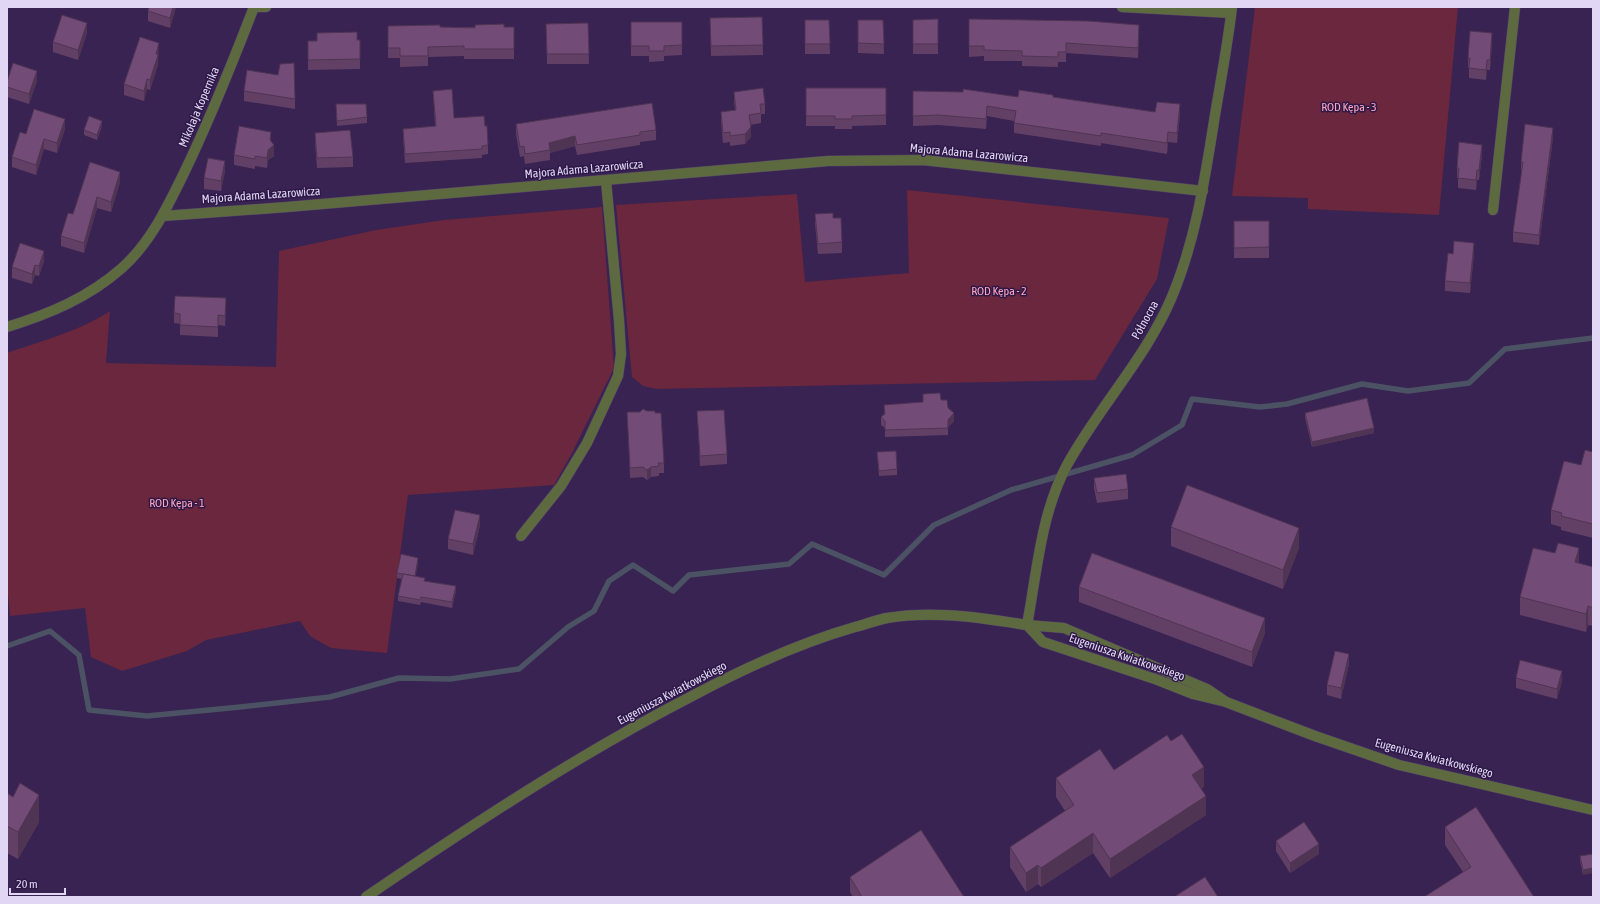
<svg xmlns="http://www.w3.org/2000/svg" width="1600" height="904" viewBox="0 0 1600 904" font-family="'Asap Condensed',sans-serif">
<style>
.green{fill:#6a273d}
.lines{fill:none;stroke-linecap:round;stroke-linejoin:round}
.stream{stroke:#4b5263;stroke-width:5.5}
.minor-casing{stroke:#53406c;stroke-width:11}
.minor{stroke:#5d6a3f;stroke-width:10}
.wall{fill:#624066}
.shaded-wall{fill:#503453}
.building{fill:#724b77;stroke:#503453}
.labels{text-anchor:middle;stroke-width:3;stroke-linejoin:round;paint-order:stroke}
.street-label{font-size:12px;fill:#e1d7f5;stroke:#2e1847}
.park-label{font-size:12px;fill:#fea7bf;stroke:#2e1847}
</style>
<rect width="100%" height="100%" fill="#382352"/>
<!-- green -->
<g class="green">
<polygon points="1255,7 1458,7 1439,215 1308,209 1308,198 1232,196"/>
<polygon points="907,190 1169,218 1157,279 1095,380 657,389 643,386 632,377 616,205 797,194 805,282 909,273"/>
<path d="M602,207L614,368L572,453L554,485L408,495L387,653L331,648L310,636L300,621L206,640L187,651L122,671L91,657L85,608L10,616L7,583V353C41,341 80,331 110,311L106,363L276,367L279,251L376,230L444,220Z"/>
</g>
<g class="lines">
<!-- stream -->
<polyline class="stream" points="7,646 50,631 79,655 89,710 147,716 240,707 330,697 399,678 450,679 519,669 568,627 594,611 609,581 633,565 673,591 689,575 789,564 812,544 884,575 934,525 1011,490 1132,455 1182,425 1192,399 1260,407 1287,404 1362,384 1408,391 1469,383 1505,349 1593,338"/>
<defs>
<g id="minor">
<polyline points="254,7 266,7"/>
<polyline points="1122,7 1231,13"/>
<polyline points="1493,210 1515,7"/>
<polyline points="163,216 287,207 828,161 923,160 1203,191"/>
<path d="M7,327C49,314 88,298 122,268C150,243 167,208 183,175C210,120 232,64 254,7"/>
<polyline points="521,536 561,486 587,443 618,376 621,354 619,320 606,181"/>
<polyline points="1226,702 1207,689 1064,628 1027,625 1043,642 1155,679 1193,694 1226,702 1315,736 1399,765 1593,810"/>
<path d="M366,897C473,824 581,753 696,694C747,667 799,643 855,627C866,624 877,620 887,618C934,610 981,618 1027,625C1037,572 1041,513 1067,465C1099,407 1145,359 1171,299C1196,240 1205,178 1215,115C1221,79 1228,43 1232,7"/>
</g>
</defs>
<!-- minor casing -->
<use href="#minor" class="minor-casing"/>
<!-- minor -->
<use href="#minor" class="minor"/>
</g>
<!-- wall -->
<g class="wall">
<polygon points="176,7 170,28 148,21 148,11"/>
<polygon points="762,17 763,55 711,56 710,18"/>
<polygon points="938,19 938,54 913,54 913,20"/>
<polygon points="969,19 1139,35 1138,58 1066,53 1066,62 1058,62 1058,67 1022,66 1022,61 984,61 984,56 969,57"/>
<polygon points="805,20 829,20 830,54 805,54"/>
<polygon points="858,20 883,20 884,54 858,53"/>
<polygon points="631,22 682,22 682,55 664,56 664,61 649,62 649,56 631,56"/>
<polygon points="588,23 589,64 547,64 546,24"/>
<polygon points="388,26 440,27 514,27 514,59 464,59 464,56 428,57 428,66 400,67 400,58 388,58"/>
<polygon points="87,33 78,60 53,52 53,42"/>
<polygon points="360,40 360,69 308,70 308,41"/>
<polygon points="1492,43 1490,70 1487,70 1486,80 1469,78 1469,68 1468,68 1468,58"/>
<polygon points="159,53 158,56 158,65 150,90 147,89 144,101 124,95 124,84"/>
<polygon points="37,81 29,104 7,97 7,82"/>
<polygon points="806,88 886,88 886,125 852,126 852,129 835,129 835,126 806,126"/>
<polygon points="244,91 295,99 295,109 244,101"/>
<polygon points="433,91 454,118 485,126 488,145 488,154 482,155 482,158 405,163 403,138 403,129 435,126"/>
<polygon points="913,91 1018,97 1053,97 1155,112 1180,114 1177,143 1168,142 1167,154 1101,143 1101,146 1014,133 1014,121 987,116 986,129 938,125 913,126"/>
<polygon points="734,92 765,104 765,114 761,114 761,123 750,125 751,137 745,144 730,146 730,142 723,143 721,122 721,112 735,110 734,102"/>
<polygon points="336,104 367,117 367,123 337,126"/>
<polygon points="516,124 656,130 656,140 640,142 640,145 577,155 575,146 550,153 550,160 525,164 524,156 520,157 516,134"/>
<polygon points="102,126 97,140 84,135 84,130"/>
<polygon points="65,129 57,153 44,149 36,175 12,167 12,157 26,134"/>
<polygon points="315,133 353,157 353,167 317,168 315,143"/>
<polygon points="1553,138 1539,245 1513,242 1513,232 1522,172 1521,172 1521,162"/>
<polygon points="271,142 274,156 268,160 267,168 255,166 255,169 234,165 234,155"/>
<polygon points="1482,155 1479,180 1477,180 1476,190 1458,188 1458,178 1457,178 1457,168"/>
<polygon points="225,171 221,191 204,189 204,178"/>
<polygon points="120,182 111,212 97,208 84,253 61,246 61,236 73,214"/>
<polygon points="815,214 833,218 842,242 842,253 818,254 815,224"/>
<rect x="1234" y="221" width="35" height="37"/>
<polygon points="1474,253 1470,293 1445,291 1445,281 1453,254"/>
<polygon points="44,261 39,276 35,275 32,284 12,278 12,267"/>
<polygon points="226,308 225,326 218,325 218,337 180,335 180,324 174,323 174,313"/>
<polygon points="923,394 941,400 948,408 954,421 948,427 948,435 885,437 885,428 881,425 881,417 884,414 884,405 923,402"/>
<polygon points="697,411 727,454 727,464 700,466"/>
<polygon points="627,412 664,463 664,473 659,473 659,476 651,477 647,480 643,477 630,478"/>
<polygon points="1305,413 1374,433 1312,447 1305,418"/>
<polygon points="877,452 897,469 897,475 879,476"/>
<polygon points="1593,452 1593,538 1561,530 1561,527 1551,524 1551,510 1581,465"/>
<polygon points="1094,478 1128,489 1128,499 1097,503 1094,488"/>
<polygon points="480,525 473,555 448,549 448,539"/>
<polygon points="1171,527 1299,548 1283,589 1171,546"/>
<polygon points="418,563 415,576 425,581 456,591 452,608 421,602 420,605 398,601 398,596 402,579 397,578 397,573"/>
<polygon points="1579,563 1593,567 1593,626 1588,625 1586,632 1520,615 1520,597"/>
<polygon points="1079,587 1265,633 1252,667 1079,602"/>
<polygon points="1349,664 1341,699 1327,695 1327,685"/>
<polygon points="1516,678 1562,681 1557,699 1516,688"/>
<polygon points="1114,770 1204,787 1201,788 1206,815 1110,878 1093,853 1041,887 1038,884 1026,892 1010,867 1010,847 1065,811 1056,797 1056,778"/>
<polygon points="7,793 39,822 18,859 7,853"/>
<polygon points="1445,827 1534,897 1463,872 1445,845"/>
<polygon points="1276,841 1319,854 1290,873 1276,851"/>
<polygon points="1593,854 1583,875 1580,861 1580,856"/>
<polygon points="850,877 964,897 853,897 850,892"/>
</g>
<!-- shaded-wall -->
<g class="shaded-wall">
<polygon points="173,7 176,7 170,28 170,18"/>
<polygon points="87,23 87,33 78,60 78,50"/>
<polygon points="1139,25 1139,35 1138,58 1138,48"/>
<polygon points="1492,33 1492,43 1490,70 1490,60"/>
<polygon points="159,43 158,65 150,90 150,80 156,54"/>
<polygon points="1487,60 1487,70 1486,80 1486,70"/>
<polygon points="37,71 37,81 29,104 29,94"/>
<polygon points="147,79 147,89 144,101 144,91"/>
<polygon points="1180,104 1180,114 1177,143 1177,133"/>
<polygon points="987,106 987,116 986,129 986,119"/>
<polygon points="65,119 65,129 57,153 57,143"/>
<polygon points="102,121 102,126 97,140 97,135"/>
<polygon points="751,127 751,137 745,144 745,134"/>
<polygon points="1553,128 1553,138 1539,245 1539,235"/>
<polygon points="271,132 271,142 274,145 274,156 268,160 267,168 267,158"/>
<polygon points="1168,132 1168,142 1167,154 1167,143"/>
<polygon points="575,136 575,146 550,153 549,143"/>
<polygon points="44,139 44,149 36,175 36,165"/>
<polygon points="1482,145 1482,155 1479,180 1479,170"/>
<polygon points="225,161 225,171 221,191 221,181"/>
<polygon points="1477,170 1477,180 1476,190 1476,180"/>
<polygon points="120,172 120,182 111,212 111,202"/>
<polygon points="97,197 97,208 84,253 84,243"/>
<polygon points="1474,243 1474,253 1470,293 1470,283"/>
<polygon points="44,251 44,261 39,276 39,266"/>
<polygon points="35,265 35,275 32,284 32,274"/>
<polygon points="954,413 954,421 948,427 948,420"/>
<polygon points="1374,428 1374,433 1312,447 1312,442"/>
<polygon points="651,467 651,477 647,480 647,470"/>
<polygon points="480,515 480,525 473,555 473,544"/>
<polygon points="1299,528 1299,548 1283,589 1283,570"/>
<polygon points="1579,548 1579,566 1575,562"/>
<polygon points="418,558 418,563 415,581 415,576"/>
<polygon points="456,586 456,591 452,608 452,602"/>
<polygon points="1588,606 1588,625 1586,632 1586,614"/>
<polygon points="1265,618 1265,633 1252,667 1252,652"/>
<polygon points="1349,654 1349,664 1341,699 1341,688"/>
<polygon points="1562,671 1562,681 1557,699 1557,689"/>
<polygon points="1204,767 1204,787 1192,794 1192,775"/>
<polygon points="39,795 39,822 18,859 18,832"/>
<polygon points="1206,796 1206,815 1110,878 1110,859"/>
<polygon points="1093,833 1093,853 1041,887 1041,868"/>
<polygon points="1319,844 1319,854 1290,873 1290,863"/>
<polygon points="1038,865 1038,884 1026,892 1026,873"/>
<polygon points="1593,868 1593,873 1583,875 1583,870"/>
</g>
<!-- building -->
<g class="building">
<polygon points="149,7 173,7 170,18 148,11"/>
<polygon points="62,15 87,23 78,50 53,42"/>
<polygon points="762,17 763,45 711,46 710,18"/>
<polygon points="938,19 938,44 913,44 913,20"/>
<polygon points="969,19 1088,21 1139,25 1138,48 1066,43 1066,52 1058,52 1058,57 1022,56 1022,51 984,50 984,46 969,46"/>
<polygon points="805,20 829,20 830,44 805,44"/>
<polygon points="858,20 883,20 884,44 858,43"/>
<polygon points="631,22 682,22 682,45 664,46 664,51 649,51 649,46 631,46"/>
<polygon points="588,23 589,54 547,54 546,24"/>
<polygon points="504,24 504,27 514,27 514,49 464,49 464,46 428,47 428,56 400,56 400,48 388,48 388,26 440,25 440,27 475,28 475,25"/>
<polygon points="1470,31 1492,33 1490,60 1487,60 1486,70 1469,68 1470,58 1468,58"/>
<polygon points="357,32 357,40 360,40 360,59 308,60 308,41 317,41 317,33"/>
<polygon points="140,37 159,43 156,54 158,55 150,80 147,79 144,91 124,84"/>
<polygon points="13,63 37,71 29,94 7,87 7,82"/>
<polygon points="294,63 295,99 244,91 247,70 278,75 280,64"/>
<polygon points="763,88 765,104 760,104 761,113 749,115 751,127 745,134 730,136 730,132 723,133 721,112 736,110 734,92"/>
<polygon points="806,88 886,88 886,115 852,116 852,119 835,119 835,116 806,116"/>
<polygon points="452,89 454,118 484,116 485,126 487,126 488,145 482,146 482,149 405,154 403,129 436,126 433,91"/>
<polygon points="963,89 1018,97 1019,90 1053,95 1053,97 1155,112 1157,102 1180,104 1177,133 1168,132 1167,143 1101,133 1101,136 1014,123 1016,111 987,106 986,119 938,115 913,116 913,91 963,92"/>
<polygon points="652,103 656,130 640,132 640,135 577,145 575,136 549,143 550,150 525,154 524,146 520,147 516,124"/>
<polygon points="336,104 366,104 367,117 337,121"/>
<polygon points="34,109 65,119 57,143 44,139 36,165 12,157 20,132 26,134"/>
<polygon points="89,116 102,121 97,135 84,130"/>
<polygon points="1525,124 1553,128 1539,235 1513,232 1523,162 1521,162"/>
<polygon points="239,126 271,132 270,140 274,145 268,150 267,158 255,156 255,159 234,155"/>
<polygon points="350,130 353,157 317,158 315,133"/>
<polygon points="1459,142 1482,145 1479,170 1477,170 1476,180 1458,178 1459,168 1457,168"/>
<polygon points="208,158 225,161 221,181 204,178"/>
<polygon points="90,162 120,172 111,202 97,197 84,243 61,236 68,213 73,214"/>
<polygon points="833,213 833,218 841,218 842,242 818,244 815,214"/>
<polygon points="1234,221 1269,221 1269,247 1234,248"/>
<polygon points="1454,241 1474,243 1470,283 1445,281 1448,253 1453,254"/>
<polygon points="20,243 44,251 39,266 35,265 32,274 12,267"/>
<polygon points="175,296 226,298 225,316 218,315 218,327 180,325 180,314 174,313"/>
<polygon points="940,393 941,400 947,400 948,408 954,413 948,420 948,428 885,430 885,421 881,417 885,414 884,405 923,402 923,394"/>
<polygon points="1367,398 1374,428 1312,442 1305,413"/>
<polygon points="643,409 647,411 655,411 655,413 661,413 664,463 658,463 659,466 651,467 647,470 643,467 630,468 627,412 640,412"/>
<polygon points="724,410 727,454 700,456 697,411"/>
<polygon points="1585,450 1593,452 1593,524 1561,516 1562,513 1551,510 1564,461 1581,465"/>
<polygon points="896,451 897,469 879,471 877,452"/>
<polygon points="1126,474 1128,489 1097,493 1094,478"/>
<polygon points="1187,485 1299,528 1283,570 1171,527"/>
<polygon points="455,510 480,515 473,544 448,539"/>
<polygon points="1558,543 1579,548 1575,562 1593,567 1593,608 1588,606 1586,614 1520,597 1533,548 1555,553"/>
<polygon points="1092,553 1265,618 1252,652 1079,587"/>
<polygon points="401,554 418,558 415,576 397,573"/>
<polygon points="403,574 425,578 424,581 456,586 452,602 421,597 420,600 398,596"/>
<polygon points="1335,651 1349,654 1341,688 1327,685"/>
<polygon points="1520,660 1562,671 1557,689 1516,678"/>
<polygon points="1182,734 1204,767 1192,775 1206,796 1110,859 1093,833 1041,868 1038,865 1026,873 1010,847 1074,805 1056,778 1100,749 1114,770 1167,735 1171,741"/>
<polygon points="20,783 39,795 18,832 7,826 7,793 13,797"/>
<polygon points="1476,807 1534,897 1424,897 1471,867 1445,827"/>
<polygon points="1304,822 1319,844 1290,863 1276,841"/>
<polygon points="921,830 964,897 862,897 850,877"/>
<polygon points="1593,854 1593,868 1583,870 1580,856"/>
<polygon points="1205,877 1218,897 1174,897"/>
</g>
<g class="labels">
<!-- street labels -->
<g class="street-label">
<text transform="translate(199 107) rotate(-67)" y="4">Mikołaja Kopernika</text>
<text transform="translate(969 153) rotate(5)" y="4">Majora Adama Lazarowicza</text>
<text transform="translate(584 169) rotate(-5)" y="4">Majora Adama Lazarowicza</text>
<text transform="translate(261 195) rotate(-4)" y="4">Majora Adama Lazarowicza</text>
<text transform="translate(1145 320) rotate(-61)" y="4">Północna</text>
<text transform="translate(1127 657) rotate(19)" y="4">Eugeniusza Kwiatkowskiego</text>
<text transform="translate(672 693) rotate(-28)" y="4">Eugeniusza Kwiatkowskiego</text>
<text transform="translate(1434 758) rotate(15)" y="4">Eugeniusza Kwiatkowskiego</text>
</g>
<!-- park labels -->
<g class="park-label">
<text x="1349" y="111">ROD Kępa - 3</text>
<text x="999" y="295">ROD Kępa - 2</text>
<text x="177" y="507">ROD Kępa - 1</text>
</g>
</g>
<!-- border -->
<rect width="1600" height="904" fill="none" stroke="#e1d7f5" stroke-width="16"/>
<!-- scale -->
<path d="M10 888v6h55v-6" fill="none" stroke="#e1d7f5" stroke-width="2"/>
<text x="16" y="888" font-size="12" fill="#e1d7f5" stroke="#2e1847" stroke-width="3" paint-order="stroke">20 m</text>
</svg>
